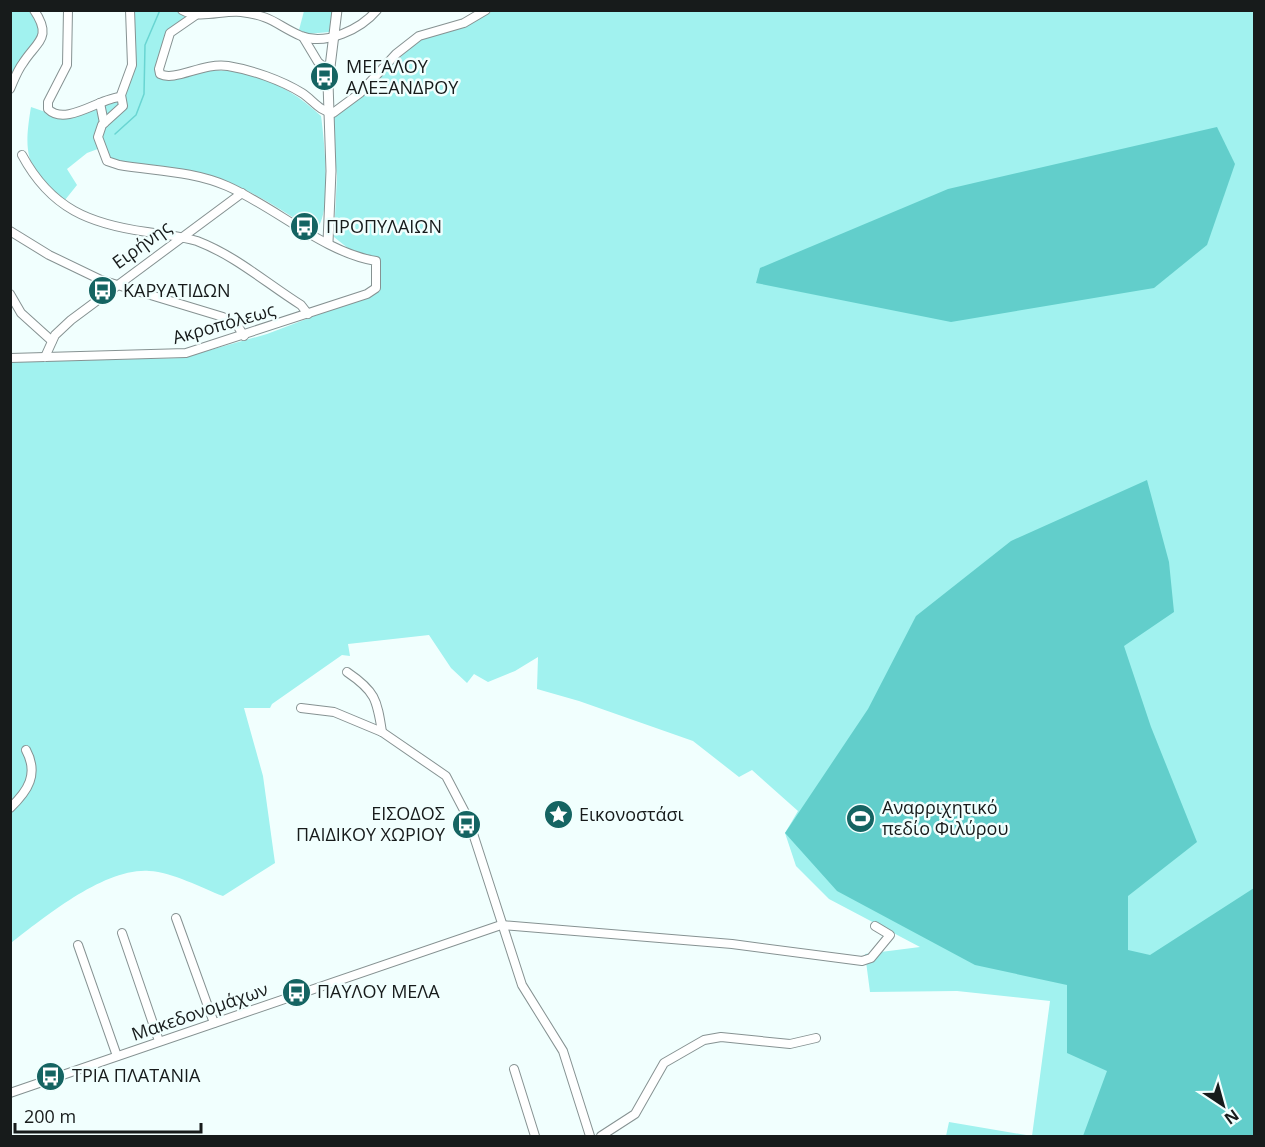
<svg xmlns="http://www.w3.org/2000/svg" width="1265" height="1147" viewBox="0 0 1265 1147" font-family="'Open Sans',sans-serif">
<style>
.green{fill:#a1f2ef}
.forest{fill:#62cecb}
.lines{fill:none;stroke-linecap:round;stroke-linejoin:round}
.stream{stroke:#69d5d2;stroke-width:1.5}
.minor-casing{stroke:#869292;stroke-width:10}
.tertiary-casing{stroke:#869292;stroke-width:11}
.minor{stroke:#fff;stroke-width:8}
.tertiary{stroke:#fff;stroke-width:9}
.labels{text-anchor:middle;stroke-width:5;stroke-linejoin:round;paint-order:stroke}
.poi-label{font-size:18px;fill:#171b1b;stroke:#f1fffe;text-anchor:start}
.street-label{font-size:18px;fill:#171b1b;stroke:#f1fffe}
</style>
<rect width="100%" height="100%" fill="#f1fffe"/>
<!-- green -->
<g class="green">
<path d="M11,11H29L40,28C36,47 18,61 11,79Z"/>
<path d="M133,11H177L189,17L166,32L155,75C172,83 178,74 195,72C242,64 288,84 321,116C324,137 332,213 317,228H310C269,202 230,176 181,169C168,167 116,166 109,159C106,156 104,150 103,147L87,153L67,169L77,185L65,200C26,170 23,155 31,107L57,116L73,114L127,90L134,68Z"/>
<polygon points="304,11 333,11 329,32 308,34 299,30"/>
<path d="M493,11H1254V1136H946L949,1122L1032,1136L1050,1001L957,991L870,992L865,954L920,947L829,899L796,866L785,833L798,811L752,770L739,777L693,741L579,701L537,689L538,657L515,671L488,682L474,674L467,683L451,668L429,635L348,644L350,656L342,655L272,704L270,708H244L263,776L275,863L223,896C201,888 173,872 149,871C104,868 45,917 11,943L10,362L182,358L267,334L380,291L379,259L349,249L334,237L337,176L331,120L356,100L415,43L428,36L464,26Z"/>
</g>
<!-- forest -->
<g class="forest">
<polygon points="1217,127 1235,164 1207,245 1154,288 951,322 756,283 760,268 948,189"/>
<polygon points="1147,480 1169,562 1174,612 1124,646 1151,727 1197,842 1128,896 1128,950 1150,955 1254,888 1254,1136 1083,1136 1107,1071 1067,1053 1067,985 975,965 837,891 785,833 868,709 916,616 1011,541"/>
</g>
<g class="lines">
<!-- stream -->
<polyline class="stream" points="115,134 136,115 144,94 145,45 160,10"/>
<defs>
<g id="minor">
<path d="M68,10L67,65L48,102V109C66,127 101,97 121,97"/>
<path d="M182,10C199,20 222,10 241,12C273,16 276,25 301,36C326,46 361,29 377,10"/>
<path d="M196,15L170,33L159,69L160,74C175,82 203,62 228,66C252,70 281,80 302,93C313,100 319,111 333,113L360,93L396,54L419,36L464,23L486,10"/>
<polyline points="303,37 318,62 329,71"/>
<path d="M10,89C14,80 17,71 23,63C37,41 53,38 34,10"/>
<polyline points="100,103 104,123"/>
<path d="M22,155C51,209 90,224 147,232C164,235 181,236 197,241C236,256 266,283 301,305L308,314"/>
<polyline points="10,231 49,255 101,280 223,317 237,325 244,336"/>
<polyline points="10,294 21,313 52,341"/>
<polyline points="45,357 55,335 71,320 242,193"/>
<path d="M10,358L186,353L367,294L376,288V261C325,253 275,207 227,186C193,171 155,171 119,165L107,161L98,137L102,125L123,106L121,95L132,65L130,10"/>
<path d="M347,672C375,691 377,699 382,732"/>
<polyline points="301,708 334,712 382,732 446,776 468,818 522,985 563,1051 590,1136"/>
<path d="M10,808C28,791 39,774 26,750"/>
<polyline points="176,918 214,1023"/>
<polyline points="122,933 159,1041"/>
<polyline points="78,945 117,1056"/>
<polyline points="514,1069 535,1136"/>
<polyline points="10,1093 501,925 732,944 862,961 871,958 890,935 875,926"/>
<polyline points="601,1136 635,1114 664,1063 704,1040 721,1037 790,1044 816,1038"/>
</g>
<polyline id="tertiary" points="328,242 331,171 328,83 337,10"/>
</defs>
<!-- minor casing -->
<use href="#minor" class="minor-casing"/>
<!-- tertiary casing -->
<use href="#tertiary" class="tertiary-casing"/>
<!-- minor -->
<use href="#minor" class="minor"/>
<!-- tertiary -->
<use href="#tertiary" class="tertiary"/>
</g>
<!-- icons -->
<defs>
<symbol id="bus-disc" viewBox="-11 -11 22 22"><circle r="9.5" fill="#156462" stroke="#f1fffe"/><path d="M-5-6H5V4H4V6H2V4H-2V6H-4V4H-5ZM-3.5-4V0h7V-4ZM-3.5 1.2v1.5H-2V1.2ZM2 1.2v1.5H3.5V1.2Z" fill="#fff"/></symbol>
<symbol id="sight-disc" viewBox="-11 -11 22 22"><circle r="9.5" fill="#156462" stroke="#f1fffe"/><path d="M0-6L1.8-2.2L6-1.7L2.9 1.2L3.7 5.4L0 3.3L-3.7 5.4L-2.9 1.2L-6-1.7L-1.8-2.2Z" fill="#fff"/></symbol>
<symbol id="stadium-disc" viewBox="-11 -11 22 22"><circle r="9.5" fill="#156462" stroke="#f1fffe"/><path d="M0-5a6.5 5 0 1 0 0 10a6.5 5 0 1 0 0-10ZM-3.5-1.8h7v3.6h-7Z" fill="#fff"/></symbol>
</defs>
<g fill-rule="evenodd">
<use href="#bus-disc" x="308" y="60" width="33" height="33"/>
<use href="#bus-disc" x="288" y="210" width="33" height="33"/>
<use href="#bus-disc" x="86" y="274" width="33" height="33"/>
<use href="#sight-disc" x="542" y="798" width="33" height="33"/>
<use href="#stadium-disc" x="844" y="802" width="33" height="33"/>
<use href="#bus-disc" x="450" y="808" width="33" height="33"/>
<use href="#bus-disc" x="280" y="976" width="33" height="33"/>
<use href="#bus-disc" x="34" y="1060" width="33" height="33"/>
</g>
<g class="labels">
<!-- poi labels -->
<g class="poi-label">
<text x="346" y="73">ΜΕΓΑΛΟΥ<tspan x="346" dy="21">ΑΛΕΞΑΝΔΡΟΥ</tspan></text>
<text x="326" y="233">ΠΡΟΠΥΛΑΙΩΝ</text>
<text x="123" y="297">ΚΑΡΥΑΤΙΔΩΝ</text>
<text x="882" y="814">Αναρριχητικό<tspan x="882" dy="21">πεδίο Φιλύρου</tspan></text>
<text x="445" y="820" text-anchor="end">ΕΙΣΟΔΟΣ<tspan x="445" dy="21">ΠΑΙΔΙΚΟΥ ΧΩΡΙΟΥ</tspan></text>
<text x="579" y="821">Εικονοστάσι</text>
<text x="317" y="998">ΠΑΥΛΟΥ ΜΕΛΑ</text>
<text x="72" y="1082">ΤΡΙΑ ΠΛΑΤΑΝΙΑ</text>
</g>
<!-- street labels -->
<g class="street-label">
<text transform="translate(142 245) rotate(-36)" y="6">Ειρήνης</text>
<text transform="translate(224 324) rotate(-16)" y="6">Ακροπόλεως</text>
<text transform="translate(200 1012) rotate(-19)" y="6">Μακεδονομάχων</text>
</g>
</g>
<!-- border -->
<rect width="1265" height="1147" fill="none" stroke="#171b1b" stroke-width="24"/>
<!-- north arrow -->
<g transform="translate(1223 1105) rotate(144)" stroke="#f1fffe" stroke-width="4.5" paint-order="stroke">
<path d="M0-4.5L10 22L0 15L-10 22Z" fill="#171b1b"/>
<text y="-9" font-size="16" font-weight="bold" text-anchor="middle" fill="#171b1b">N</text>
</g>
<!-- scale -->
<path d="M15 1123v9h186v-9" fill="none" stroke="#171b1b" stroke-width="3"/>
<text x="24" y="1123" font-size="18" fill="#171b1b" stroke="#f1fffe" stroke-width="4.5" paint-order="stroke">200 m</text>
</svg>
